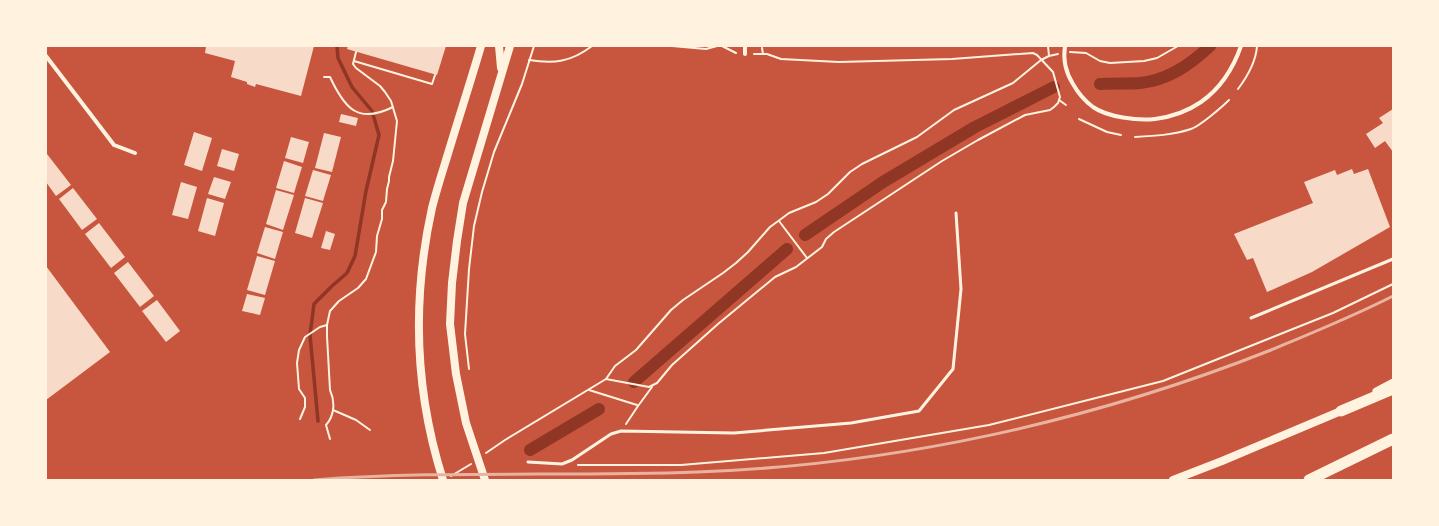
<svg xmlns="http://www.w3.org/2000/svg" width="1439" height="526" viewBox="0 0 1439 526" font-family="Signika,sans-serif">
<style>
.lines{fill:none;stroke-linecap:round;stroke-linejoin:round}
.stream{stroke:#8f3625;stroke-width:3.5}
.canal{stroke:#8f3625;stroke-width:12}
.building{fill:#f7dbc8}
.path{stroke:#fff3e0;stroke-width:2}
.service{stroke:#fff3e0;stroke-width:3}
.minor{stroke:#fff3e0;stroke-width:4}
.tertiary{stroke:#fff3e0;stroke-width:7}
.secondary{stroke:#fff3e0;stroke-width:8}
.motorway{stroke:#fff3e0;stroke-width:11}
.rail{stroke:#e9b49f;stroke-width:3}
</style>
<rect width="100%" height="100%" fill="#c8553d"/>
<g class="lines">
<!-- stream -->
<polyline class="stream" points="318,421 310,335 314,304 332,286 347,273 355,256 366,191 379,135 372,111 352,87 338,58 337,46"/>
<!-- canal -->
<g class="canal">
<path d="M1100,84C1113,83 1127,84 1140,83C1168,80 1190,65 1210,46"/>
<polyline points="805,235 883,182 975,127 1054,87"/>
<polyline points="634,382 787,249"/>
<polyline points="530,450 599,409"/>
</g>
</g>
<!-- building -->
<g class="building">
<polygon points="206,46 314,46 301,96 256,84 255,87 247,84 247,82 231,77 235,61 205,53"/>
<polygon points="348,46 446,46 437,75 347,49"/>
<polygon points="1393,109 1393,152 1385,141 1375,148 1366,134 1383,123 1379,118"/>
<polygon points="341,114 358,118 356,126 339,122"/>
<polygon points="194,132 212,138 202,171 184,165"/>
<polygon points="324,133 341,137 332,172 315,168"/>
<polygon points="291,137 309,142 303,163 285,158"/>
<polygon points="222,149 239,154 234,171 217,166"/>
<polygon points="47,154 71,185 56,196 46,182 46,155"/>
<polygon points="284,161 302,167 294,193 276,188"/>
<polygon points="1352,169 1354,174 1368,169 1390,227 1312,272 1267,292 1253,258 1247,260 1234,234 1313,203 1304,182 1335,170 1337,175"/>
<polygon points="313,170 331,175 323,201 305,196"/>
<polygon points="214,177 231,182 225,199 208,194"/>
<polygon points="181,182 197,187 188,219 172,215"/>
<polygon points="73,188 97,219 82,230 59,199"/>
<polygon points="276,190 294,195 283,230 266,224"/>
<polygon points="207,198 224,203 215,236 198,231"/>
<polygon points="305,198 323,203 312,238 295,233"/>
<polygon points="99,223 125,257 111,268 85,234"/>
<polygon points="265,227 283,232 275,259 257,253"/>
<polygon points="326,231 335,234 330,250 321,248"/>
<polygon points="257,256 275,261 265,295 247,290"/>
<polygon points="128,262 154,296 140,307 114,273"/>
<polygon points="46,266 110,352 46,400"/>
<polygon points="247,294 265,298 260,315 242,311"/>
<polygon points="157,300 180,331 166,342 142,311"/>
</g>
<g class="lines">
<!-- path -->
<g class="path">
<polyline points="672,46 706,49 717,46"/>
<polyline points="722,46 736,53"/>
<polyline points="1048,46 1049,56"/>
<polyline points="762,48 763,54"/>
<polyline points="1070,52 1086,53 1100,61 1110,63 1144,61 1157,58 1178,46"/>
<path d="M529,60C554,64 571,62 592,46"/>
<polyline points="354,61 432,84 435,75"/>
<path d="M324,77H330C344,107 357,125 393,107"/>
<path d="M1238,89C1247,77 1256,62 1257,46"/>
<polyline points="1059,100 1066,105"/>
<polyline points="1079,119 1107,132 1121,135"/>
<path d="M1135,137C1154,136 1173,135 1191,129C1200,126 1222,107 1229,100"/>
<polyline points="779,221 807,258"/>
<polyline points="469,369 465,334 469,269 474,226 482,192 494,152 522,84 534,46"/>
<polyline points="606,379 649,387 657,383 672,365 718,324 775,277 796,267 822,247 826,239 834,232 942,161 978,140 1025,115 1050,110 1054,107 1058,103 1060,97 1053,72 1037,55 1033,53 952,59 839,62 781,59 767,54 754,54"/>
<polyline points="589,390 637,405"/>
<polyline points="333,410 356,420 370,430"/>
<polyline points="300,419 305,407 305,398 299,389 297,363 299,350 305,337 320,327 327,325"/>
<polyline points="626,424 638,406 652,387"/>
<path d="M330,439L326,425C335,415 335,401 330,390L327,336V325L330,311L339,301L358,288L366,279L376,252L377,236L382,219V210L386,202L387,189L389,181V177L393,161L397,121L391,101L385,92L380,86L356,68L353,64L356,52"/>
<polyline points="486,453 505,440 606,379 615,366 636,350 671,310 683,300 723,273 736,263 748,252 770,227 781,219 789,213 816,202 828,194 850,172 862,164 917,137 954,110 1013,83 1041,60 1049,56 1058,54"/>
<polyline points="578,465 681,465 824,453 989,425 1163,381 1333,313 1393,284"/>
<polyline points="451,476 471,464"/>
</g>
<!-- service -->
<g class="service">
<polyline points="1251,318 1393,259"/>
<polyline points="528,462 562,464 572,460 611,434 621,431 734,433 851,423 919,411 953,369 961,289 956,213"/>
</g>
<!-- minor -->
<g class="minor">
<polyline points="745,46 745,54"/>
<path d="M1065,46C1063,59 1066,73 1073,84C1078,93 1085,101 1093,107C1107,117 1138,121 1155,119C1170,117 1188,111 1201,102C1221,88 1233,69 1241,46"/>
<polyline points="46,56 114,145 135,153"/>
</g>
<!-- tertiary -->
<polyline class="tertiary" points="1376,391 1393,382"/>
<!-- secondary -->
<g class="secondary">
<polyline points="499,46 501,68"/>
<path d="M443,480C415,392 412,299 432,208C437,188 444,167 450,147C460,114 471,80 481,46"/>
<polyline points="485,480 466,423 456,374 450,324 452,283 457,241 463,203 510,46"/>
<polyline points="1173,480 1222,461 1341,411"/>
</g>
<!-- motorway -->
<g class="motorway">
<polyline points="1341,411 1393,389"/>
<polyline points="1309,480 1393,439"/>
</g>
<!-- rail -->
<path class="rail" d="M314,480C441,470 570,477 697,472C893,465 1089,422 1271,350C1312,333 1354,316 1393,296"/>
</g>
<!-- border -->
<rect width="1439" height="526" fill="none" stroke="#fff3e0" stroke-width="94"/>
</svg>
